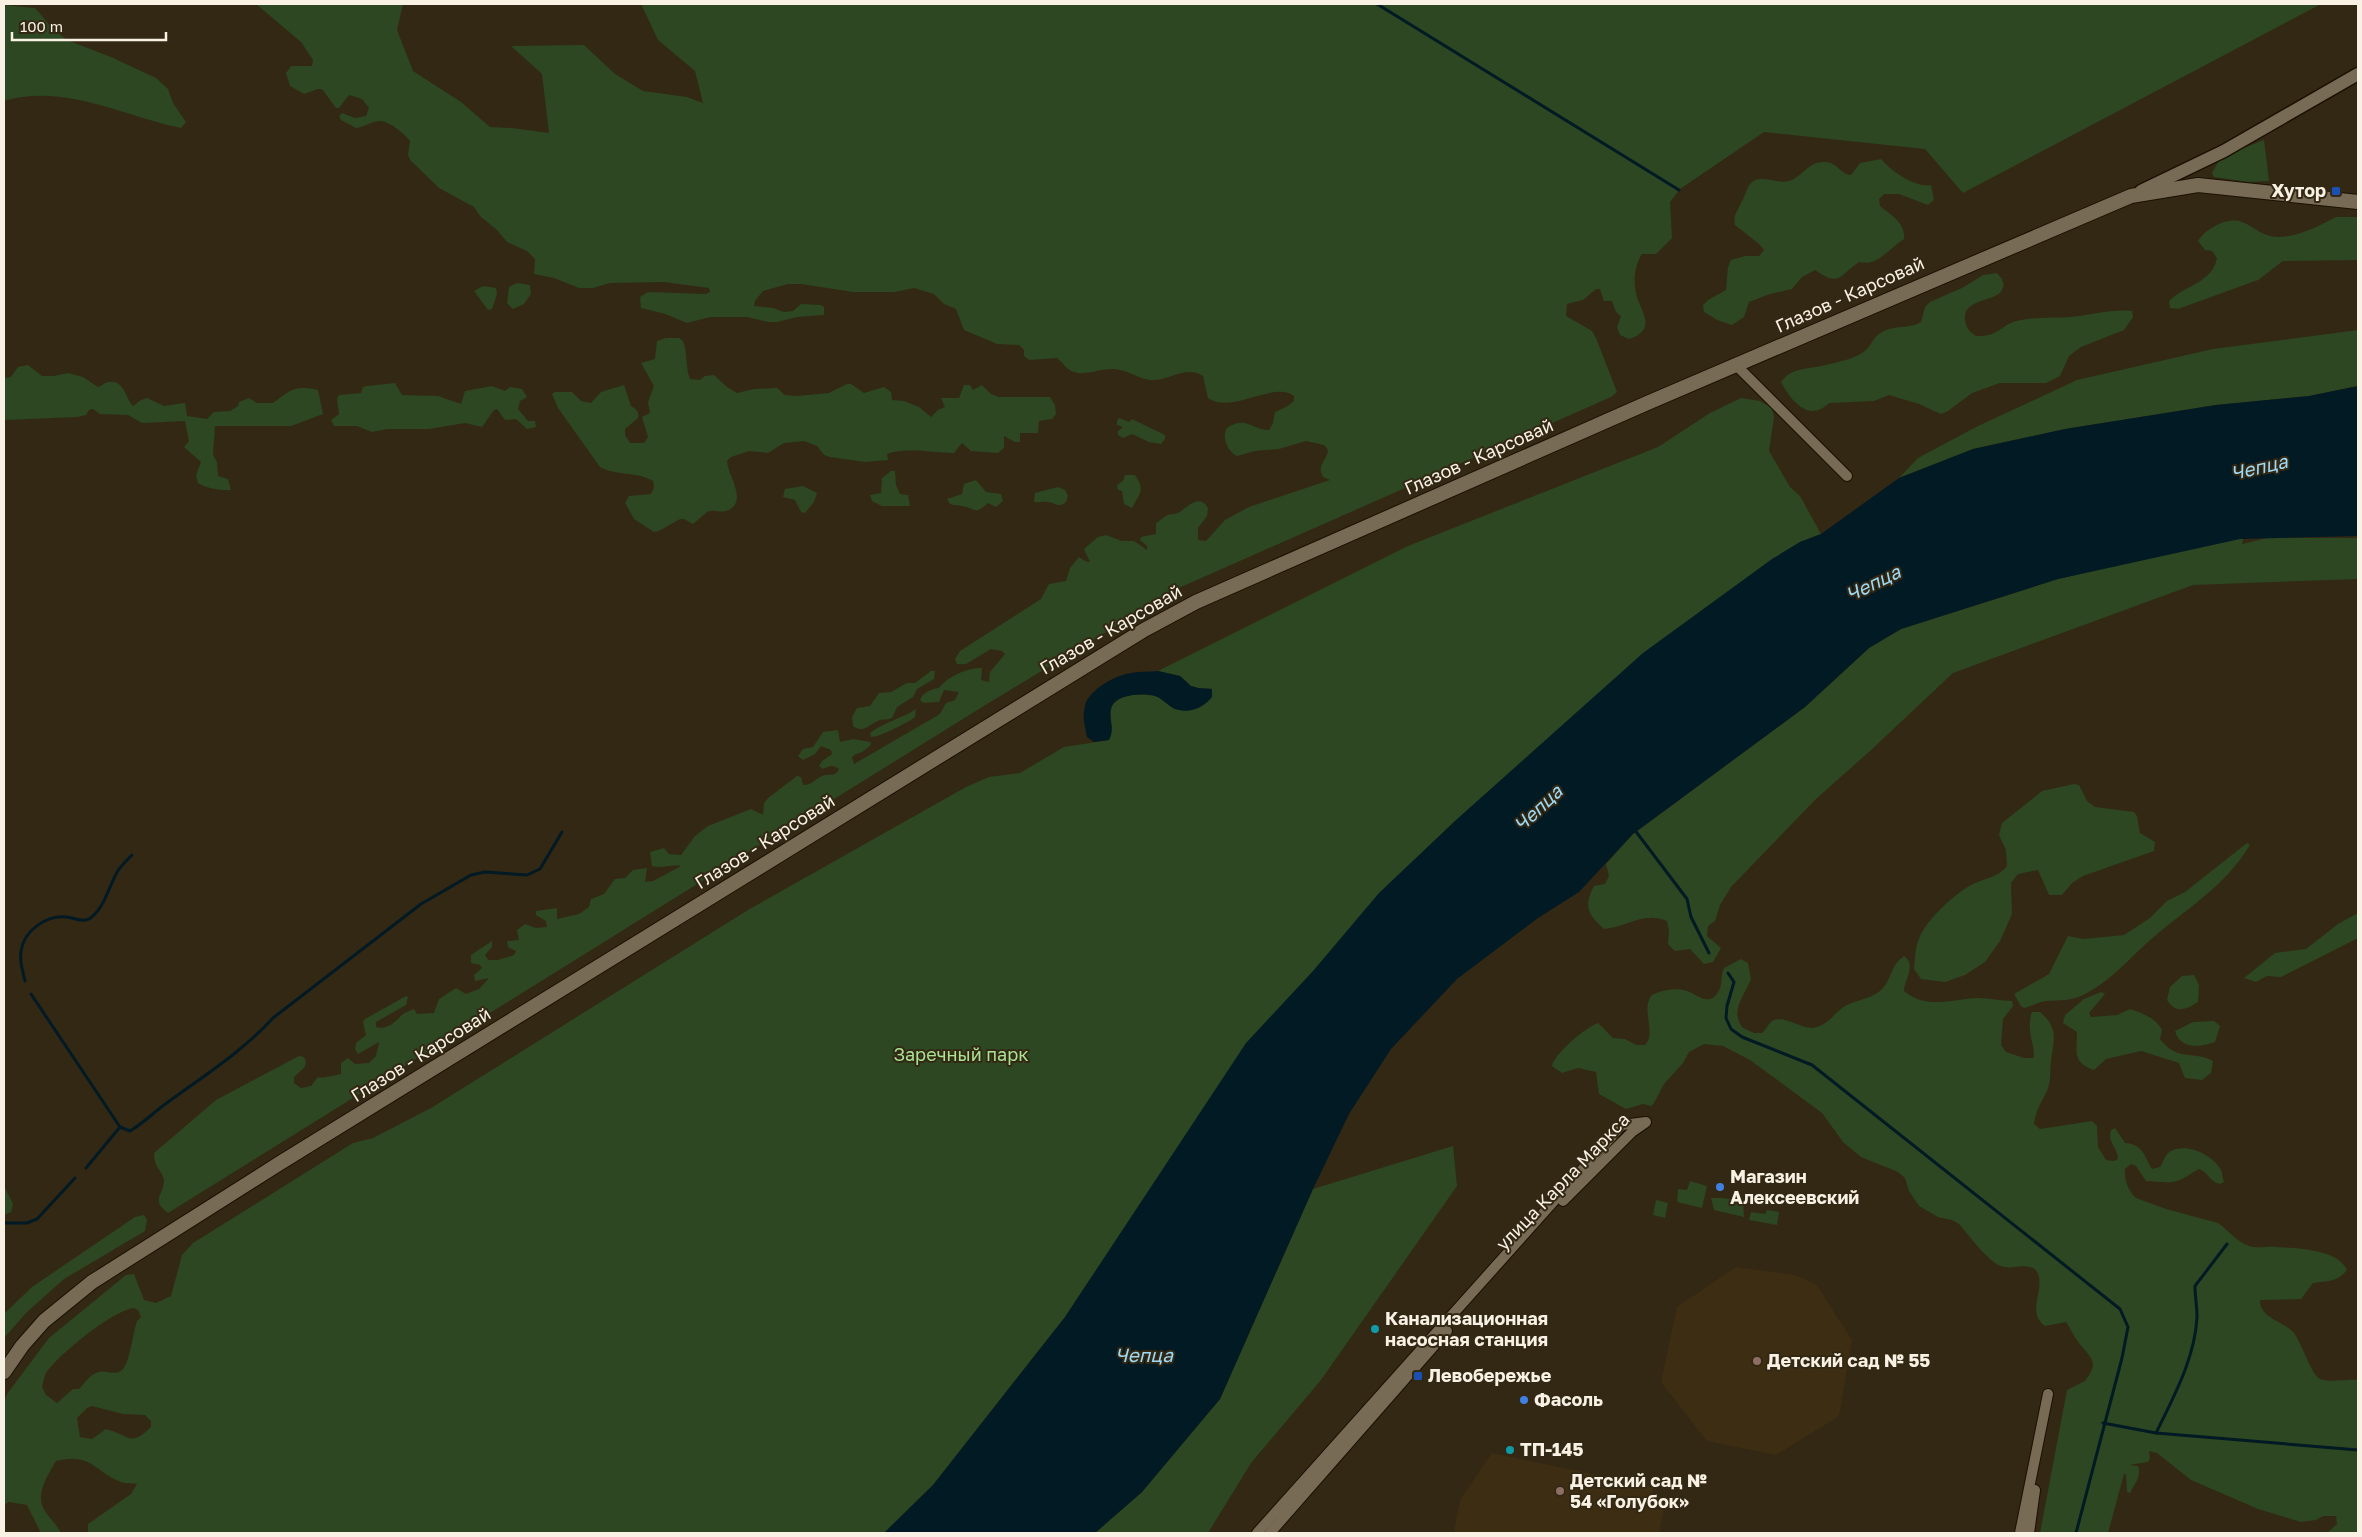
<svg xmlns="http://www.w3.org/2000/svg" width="2362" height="1537" viewBox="0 0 2362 1537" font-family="'Golos Text',sans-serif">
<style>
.built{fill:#3d2e13}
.green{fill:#2c4721;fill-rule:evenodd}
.water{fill:#021a24}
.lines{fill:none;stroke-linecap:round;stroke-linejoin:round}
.stream{stroke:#021a24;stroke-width:3}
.minor-casing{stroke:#1b1101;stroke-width:12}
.tertiary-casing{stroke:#1b1101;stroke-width:15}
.secondary-casing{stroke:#1b1101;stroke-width:16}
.minor{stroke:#786b55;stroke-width:10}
.tertiary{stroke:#786b55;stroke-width:12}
.secondary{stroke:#786b55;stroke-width:14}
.transit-dot{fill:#1a4fb4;stroke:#332814;stroke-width:2}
.shop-dot{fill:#3f7fe0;stroke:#332814;stroke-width:2}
.culture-dot{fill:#0f9aa8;stroke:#332814;stroke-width:2}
.education-dot{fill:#8d6e63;stroke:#332814;stroke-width:2}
.labels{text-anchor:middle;stroke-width:4;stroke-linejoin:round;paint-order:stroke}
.poi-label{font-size:18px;font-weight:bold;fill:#f8f1e4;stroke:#332814;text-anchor:start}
.street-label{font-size:18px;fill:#f8f1e4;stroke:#332814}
.park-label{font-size:18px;fill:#a8e292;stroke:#332814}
.water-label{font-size:19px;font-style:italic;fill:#9ddaf6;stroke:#332814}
</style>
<rect width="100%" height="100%" fill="#332814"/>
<!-- built -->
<g class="built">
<polygon points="1736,1267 1794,1275 1816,1284 1852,1340 1839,1416 1776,1455 1707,1441 1661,1382 1677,1307"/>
<polygon points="1492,1453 1654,1487 1652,1495 1666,1498 1659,1533 1454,1533 1460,1500"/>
</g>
<!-- green -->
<g class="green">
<path d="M256,4H403L397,30L413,71L461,102L490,127L512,128L549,133L542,74L511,46L584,45L615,74L643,91L687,97L703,103L695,71L658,40L641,4H2321L1963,193L1925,149L1764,132L1680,189L1670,202L1672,238L1656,254H1642C1634,266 1633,283 1637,297C1642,313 1657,330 1629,339L1620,335L1617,327L1621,316L1616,312L1612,301H1604L1600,289H1596L1583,300L1567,304L1566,316L1592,331L1596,338L1617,392L1611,397L1181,587L987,704L168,1213C150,1200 164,1195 164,1180C161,1168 154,1168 154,1153L216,1100L299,1056L304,1057C310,1067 300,1070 294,1077V1083L301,1088L311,1086L318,1077C324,1079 334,1075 341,1074V1063L348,1058L355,1064L369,1063L376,1056L379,1042L358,1054L355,1049L356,1043L366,1035L363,1022L365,1019L406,996L408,997L406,1005L376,1022V1027C389,1030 394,1022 402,1015C405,1012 410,1011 414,1009L417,1014L434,1013L439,999L456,988L466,994L479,989L489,978L475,981L474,975L482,968L480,965L471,963V955L492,941V947L485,955L488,960H498L514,955L516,951L508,947L507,941L519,940L517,930L525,924L536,928L547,927L546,921L536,915V911L557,908V919L579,914L589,907L591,899L604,894L615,879L625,878L633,870L647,868L645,882L653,881L681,866C671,864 663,869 652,866L650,852L664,848L669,854L681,855L695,836L708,826L751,809L763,815L764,803L768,798L797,776L801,777L803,785C812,785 814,780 822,776C829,773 835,778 839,769C833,764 829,766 823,769L819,766L822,761L832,754L831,750L821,746L815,754L803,760L798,756L803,749L813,747L823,732L838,730L840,742L853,739L871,742L870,746L862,752L854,755L852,758L854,764L940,714L946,703L955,700L959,692L944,690L939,702L923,703L920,700C922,693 931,689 939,688C948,676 967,668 982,668L981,680L989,682L990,672L1005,654L1002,651L991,649L966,664H957L955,659L960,651L1041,599L1049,584L1066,581L1070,568L1079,557L1085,561L1090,562L1084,549L1098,537L1106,535L1122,541H1134L1147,550V546L1140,540L1141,537L1156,534V523C1160,521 1162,518 1166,516C1171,513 1173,515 1178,513C1188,507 1199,493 1208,508L1207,516L1198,528V540L1206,541L1225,520L1249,507L1330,480L1323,477C1316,465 1327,461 1328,450L1324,445L1306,441L1279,449L1255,451L1237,456C1228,452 1221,437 1227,428C1245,415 1253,430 1269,430L1273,423L1275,412L1286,407L1294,401V396C1274,380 1232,415 1208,398L1203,376C1188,365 1169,380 1154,380C1143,381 1131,372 1120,370C1103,366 1087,377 1074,372C1065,369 1064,363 1057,358L1029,360L1024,356V350L1019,345L997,344L964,330L956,309L944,304L934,294L914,288L895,292H853L801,284H788L763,291L755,301L754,306L773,308L784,312L793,311L801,304L821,305L824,307V315L797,317L777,322H768L747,317H710L687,323L665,314L641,308L640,297L648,292L706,294L710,292L709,288L664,282L610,283L593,288H579L554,278L534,274L535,259L527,251L507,242L497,230L480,216L474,207L439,188L411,161L408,155L410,141C405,134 389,121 380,121C372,121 364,127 356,128L341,120L339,116L342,113L355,118L366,116L369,108L362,99L349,95L339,108H336L322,89H318L304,94L290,86L286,73L291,66H312L313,60L301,42Z"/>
<path d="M4,5L35,8L54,30L67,40L111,57L156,78L168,89L173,103L186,122L181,128C123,116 64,83 4,101Z"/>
<polygon points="2264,140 2269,181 2248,182 2214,177 2212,173 2221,157"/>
<path d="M1881,159C1891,171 1915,188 1931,185L1934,200L1928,205L1899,194H1884L1879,199L1880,206C1891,215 1906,223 1904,239C1889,248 1878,267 1859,262C1839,275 1841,288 1815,270L1802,277L1792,289L1770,294L1749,302L1744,317L1732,325L1717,320L1704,312L1703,305L1708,300L1726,290L1728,267L1731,260L1745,256H1759L1764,250L1759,244L1735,225C1733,215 1737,212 1741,203C1745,197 1746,188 1751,183C1761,173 1778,186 1792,180C1804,174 1810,161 1825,162C1837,162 1840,174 1851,175L1860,163Z"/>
<path d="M2336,217H2358V260L2283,261L2258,280L2178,309L2170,308L2169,301C2185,285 2212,283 2217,258L2212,251L2205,250L2198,241C2205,229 2228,216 2242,222C2255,227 2263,237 2277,237C2299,237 2318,226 2336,217Z"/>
<path d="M1997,273L2002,279L2004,286C2002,288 2002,291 2000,293C1989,302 1963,300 1965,320C1966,328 1970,332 1976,336C2001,337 2001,323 2021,320C2037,317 2055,318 2071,317C2092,315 2111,309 2132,311L2133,317L2124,330L2081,347L2069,356L2060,376L2046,383H2000L1972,393L1948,411L1941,414L1919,404L1889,395L1874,401L1829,403C1809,423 1791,401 1781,382C1791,367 1810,369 1826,365C1838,362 1858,358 1866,350C1874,342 1872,337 1884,331C1896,325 1910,329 1921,322L1925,307L1930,302L1964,287L1983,275Z"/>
<polygon points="517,283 530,285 531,294 524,304 513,309 507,303 509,287"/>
<polygon points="483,286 496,288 497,294 492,309 488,310 474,291"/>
<polygon points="2358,330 2358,386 2309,396 2216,405 2065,429 1973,449 1899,478 1918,458 1978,426 2077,380 2213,349"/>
<path d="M666,338H679L683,341C688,354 685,367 690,379L700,380L705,376L714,375L727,387L737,393L754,389L777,388L785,395L797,396L829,393L847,384H851L864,393L884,387L891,392L892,400L904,401L919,407L931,417L938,410L945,407L941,398H959L964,385H970L973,390L982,385L991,394L999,397H1050L1055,405L1056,414L1052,419L1039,421L1038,433H1020V442H1015L1004,436V448L998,453L971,451L962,443L954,453C936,453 904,447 887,454L888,460L865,462L830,457L824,455L817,446L804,441L784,443L768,453L749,451L731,457L727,461C727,474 750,503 726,511C720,513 714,509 707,512L693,524C690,523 686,519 683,519C676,518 664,531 654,532L634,519L625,503L629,496L651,494L654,487L653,481C636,471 616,476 600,467L558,408L552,394L555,392H572L581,401L591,403L601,392L624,385L631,406C636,409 640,412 638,418L625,429V435L630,443H644L648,437L642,417L650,413L648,402L654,386L641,363L655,359L657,341Z"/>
<path d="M28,365L42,376H54L68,373L83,377L98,387C103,386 104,382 109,382C124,379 126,399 133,406L141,400L147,398L164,406L184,403H185L187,416L207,419L214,412L230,411L238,406L239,402L249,398L257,403H273C291,390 294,385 318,390L323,414L291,426H215L213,455L217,462L218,476L228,479L231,490C222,491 205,488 198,483L196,475L201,462L184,447L189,441L185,421L142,423L128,415L100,414L93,409L89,410L86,415L77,417L4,420V378L11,377L18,367Z"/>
<polygon points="395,383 402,395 438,396 461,404 465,391 492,386 505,391 510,387 522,389 527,397 520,401 518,409 528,421 535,421 536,427 527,429 516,419 505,420 497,409 494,410 482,427 465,423 429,429 387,429 372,432 357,426 334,426 331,420 339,414 337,399 339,395 361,393 363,387 367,386"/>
<path d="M1741,398L1760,401L1772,408L1774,417L1769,451L1790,487L1800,496L1821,534L1800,542L1772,560L1630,665L1098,1267L1065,1317L933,1485L884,1533H88V1524L131,1494L137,1484C132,1483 126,1484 121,1482C93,1471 92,1452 56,1461C48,1475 34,1495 45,1511C50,1519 57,1525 61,1533H41L27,1505L9,1502L4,1505V1402L7,1394L49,1338L126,1275L134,1274L144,1300L156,1303L171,1296L182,1255L193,1243L353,1143L373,1138L431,1108L748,910L966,787L989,777L1020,773L1064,747L1109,740C1115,728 1109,722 1111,710C1113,694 1143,692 1155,696C1162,698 1169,705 1175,709L1212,689L1198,688L1191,686L1180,676L1158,671L1408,546L1658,447L1710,413ZM134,1308L138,1310L141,1317L137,1321C133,1332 130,1363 122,1370C114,1377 105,1368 96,1373C89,1376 84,1384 79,1389H73L57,1403L46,1395L42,1387C43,1383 44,1379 45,1375C55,1357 113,1310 134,1308ZM92,1406L123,1414L145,1415L151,1421V1427C129,1448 130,1435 106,1429L92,1439L80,1437L77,1418L87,1408Z"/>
<polygon points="1119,418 1129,422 1132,419 1165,435 1165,439 1161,444 1149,442 1132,434 1123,438 1118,435 1118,431 1123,427 1117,425 1117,421"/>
<polygon points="891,471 895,471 896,485 900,494 908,495 910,506 882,506 872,501 870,495 881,493 882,478"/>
<path d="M1125,475H1135C1146,491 1139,494 1132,508L1124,504L1122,491L1118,490L1117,485L1123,481Z"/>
<path d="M976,480L986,492L1001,494L1003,501L996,507L988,503C975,515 977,509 962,506C958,505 954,506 950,504L947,499L962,494L964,484Z"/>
<polygon points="803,486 817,493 814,502 805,513 801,512 795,500 783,497 785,489"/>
<path d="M1058,487L1065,490L1068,496L1066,502C1057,509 1056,502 1047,502C1043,501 1039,503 1034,502L1035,493Z"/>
<path d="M2244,536L2242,544L2267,538H2358V579L2193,585L1953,673L1870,751L1816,799L1731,887L1720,905L1715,921L1708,926L1707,936L1721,948L1713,962L1704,964L1690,949L1675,951L1668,944L1669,931L1667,921C1642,911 1629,927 1604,929C1588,914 1583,907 1594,886L1605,884L1609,876L1606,864L1633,834L1805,707L1869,648L1901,629L2058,579Z"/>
<path d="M931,671H935L934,679L917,689L913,697L897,707L892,718C888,720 884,719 880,720C869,724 864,734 853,726L852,717L857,708L870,706L879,693L891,692L907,683H915Z"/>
<path d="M916,709L915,717C909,722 878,738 871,737L870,733C884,722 901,719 916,709Z"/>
<path d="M2074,784L2079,785L2087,801L2095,807L2134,812L2137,816L2140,833L2155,842L2154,851L2083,876L2072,883L2062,895H2049L2038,870L2018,874L2011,883L2012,914L2000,941L1985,962L1965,975L1945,982L1921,979L1914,969C1915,959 1915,948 1919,939C1925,921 1956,892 1973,884C1985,878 1999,877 2007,866L2006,850L1999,835L2002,823L2042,791Z"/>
<path d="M2247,843L2250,845C2224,888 2185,909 2148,942C2129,959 2111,980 2087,993C2074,1001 2061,1000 2046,1001C2039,1002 2032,1006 2024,1008L2021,1006L2014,994L2049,974L2068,936L2083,939L2124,935L2150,918L2167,901L2185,892Z"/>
<polygon points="2358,913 2358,938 2281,977 2267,976 2256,982 2244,978 2275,953 2306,949 2338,924"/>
<path d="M1904,956C1917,965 1904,980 1904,991C1926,1010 1952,999 1978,998C1990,998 2000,1001 2012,1001L2013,1006L2003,1019L2001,1045L2006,1052L2024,1058H2033C2037,1049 2025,1031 2032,1012H2040C2059,1029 2054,1038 2051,1061C2050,1071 2051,1082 2047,1091C2041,1103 2036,1110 2034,1124L2040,1129L2092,1121L2097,1126L2098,1147L2106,1160L2114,1161L2118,1159C2118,1148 2107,1142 2111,1130L2115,1128L2125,1143C2143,1144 2144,1156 2152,1169L2160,1167C2163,1163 2164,1157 2168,1153C2184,1141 2212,1154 2221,1170C2223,1174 2222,1178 2224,1182L2220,1184C2210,1182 2208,1172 2199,1169C2192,1172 2189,1176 2182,1179C2171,1185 2157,1181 2146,1181L2136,1166L2131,1164L2125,1169C2124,1179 2128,1191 2136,1198L2166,1209L2218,1223C2229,1231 2236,1241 2249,1246C2257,1249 2268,1246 2276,1247C2295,1248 2338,1249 2347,1270C2338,1282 2327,1281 2313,1283L2301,1299L2264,1300H2260C2260,1319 2284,1321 2294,1333C2302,1344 2312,1376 2320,1379C2330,1383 2347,1379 2358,1380V1533H2327L2337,1524L2336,1516H2323L2316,1520L2301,1522L2258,1509L2191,1480L2157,1453L2149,1451L2150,1458L2148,1462L2129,1465L2138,1466C2142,1477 2134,1484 2130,1493L2127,1492L2126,1474H2124L2108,1533H2040L2067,1390L2085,1381C2100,1361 2091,1359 2079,1343C2074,1337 2071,1329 2066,1322L2045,1326C2024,1311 2049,1286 2035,1269C2023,1263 2015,1269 2004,1267C1990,1265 1969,1235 1959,1224L1952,1220L1938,1217L1919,1206L1909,1191L1905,1178L1898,1172L1861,1157L1843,1142L1822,1113L1750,1060L1723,1046L1704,1044L1689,1052L1683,1063L1664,1084L1654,1103L1651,1106L1643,1104L1626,1109L1599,1094L1596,1072L1578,1068L1562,1073L1552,1066C1554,1054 1586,1027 1598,1023L1613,1038L1625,1039L1636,1045H1645C1657,1033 1640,1008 1652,995C1661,990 1677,987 1687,991C1698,995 1709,1007 1718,992C1723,985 1720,976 1724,968L1741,959L1748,963L1751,979C1745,995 1729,1011 1743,1028L1754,1033H1762C1766,1030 1768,1024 1772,1021C1786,1014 1803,1032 1817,1027C1830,1023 1835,1012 1845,1006C1858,999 1873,999 1883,988C1892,978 1890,966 1904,956Z"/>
<path d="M2194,975L2199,985L2198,1002C2185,1010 2176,1014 2167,1000L2170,987L2182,976Z"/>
<path d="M2101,992L2105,994L2089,1013L2091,1017L2117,1015L2130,1009C2142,1013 2156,1018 2162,1030L2160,1039C2177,1062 2193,1050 2213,1061L2211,1073L2202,1080L2185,1078L2179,1063L2141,1051L2106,1059L2094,1070C2072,1062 2077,1053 2077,1032L2063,1023L2065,1015L2084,999Z"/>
<path d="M2214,1021L2220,1026L2215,1042C2199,1048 2180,1049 2175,1031L2193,1022Z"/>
<polygon points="1453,1146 1457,1186 1321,1380 1251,1463 1208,1533 1095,1533 1142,1492 1220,1399 1313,1189"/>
<polygon points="1690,1181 1707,1186 1702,1208 1677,1202 1678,1189 1687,1190"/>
<polygon points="4,1186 13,1204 11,1212 4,1215"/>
<polygon points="1711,1198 1723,1198 1743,1201 1744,1217 1714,1210"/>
<polygon points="1656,1200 1668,1203 1665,1218 1653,1215"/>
<polygon points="1767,1210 1779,1212 1777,1225 1749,1220 1751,1212 1765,1214"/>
<polygon points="144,1215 147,1220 145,1231 64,1279 27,1312 4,1338 4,1314 32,1287 135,1217"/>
</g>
<!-- water -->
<g class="water">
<polygon points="2358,386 2358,536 2240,539 2058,579 1901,629 1869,648 1805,707 1633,834 1579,892 1538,918 1457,979 1391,1049 1349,1114 1313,1189 1220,1399 1142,1492 1095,1533 884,1533 933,1485 1065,1317 1246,1043 1313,971 1379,893 1456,820 1643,653 1772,559 1800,542 1821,534 1899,478 1973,449 2065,429 2216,405 2309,396"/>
<path d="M1158,671L1180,676L1191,686L1198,688L1212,689V697C1203,708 1190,714 1175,709C1168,706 1162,698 1155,696C1143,693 1118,694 1112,706C1107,717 1116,727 1109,740L1094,742L1087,737C1085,727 1082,716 1085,706C1088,690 1116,675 1131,673C1140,671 1149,672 1158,671Z"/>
</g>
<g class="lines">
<!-- stream -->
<g class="stream">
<polyline points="1377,4 1679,190"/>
<polyline points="1634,829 1687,899 1691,917 1709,953"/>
<polyline points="1728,973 1734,982 1727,1006 1726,1018 1731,1029 1742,1037 1812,1065 2120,1309 2128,1327 2122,1358 2076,1533"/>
<path d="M25,981C23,972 19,961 21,951C24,930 47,915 66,917C74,917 81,923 89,919C105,909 109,884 119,869C123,864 128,859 132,855"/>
<polyline points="31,994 120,1127 86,1168"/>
<path d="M120,1127L130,1131C142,1124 152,1114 164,1105C202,1077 241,1053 273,1018L421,904L471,875L485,872L527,875L540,869L562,832"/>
<polyline points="4,1223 27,1223 37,1219 75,1178"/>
<path d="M2103,1423L2156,1433C2174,1396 2195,1358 2197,1317C2197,1306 2195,1296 2195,1286L2227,1244"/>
<polyline points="2156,1433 2358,1450"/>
</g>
<defs>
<g id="minor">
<polyline points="1736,365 1847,476"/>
<polyline points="1563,1201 1632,1132 1645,1123"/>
<polyline points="1257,1533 1622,1125 1646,1122"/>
<polyline points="1270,1533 1447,1331"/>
<polyline points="2020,1533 2048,1394"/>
<polyline points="2029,1533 2035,1490"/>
</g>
<polyline id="tertiary" points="2141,191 2224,151 2358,74"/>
<polyline id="secondary" points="4,1372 22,1346 44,1321 92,1282 280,1163 1144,630 1196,602 1645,404 2131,196 2198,185 2358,202"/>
</defs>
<!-- minor casing -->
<use href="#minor" class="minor-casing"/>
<!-- tertiary casing -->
<use href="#tertiary" class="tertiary-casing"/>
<!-- secondary casing -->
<use href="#secondary" class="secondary-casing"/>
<!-- minor -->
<use href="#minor" class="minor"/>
<!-- tertiary -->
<use href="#tertiary" class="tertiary"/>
<!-- secondary -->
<use href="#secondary" class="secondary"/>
</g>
<!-- markers -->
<g class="transit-dot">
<rect x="2331" y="186" width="10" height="10" rx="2.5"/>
<rect x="1413" y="1371" width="10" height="10" rx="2.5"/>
</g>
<g class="shop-dot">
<circle cx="1720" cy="1187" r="5"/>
<circle cx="1524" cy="1400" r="5"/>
</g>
<g class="culture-dot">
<circle cx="1375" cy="1329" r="5"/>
<circle cx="1510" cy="1450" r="5"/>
</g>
<g class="education-dot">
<circle cx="1757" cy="1361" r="5"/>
<circle cx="1560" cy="1491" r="5"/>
</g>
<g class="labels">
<!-- poi labels -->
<g class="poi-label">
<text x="2326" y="197" text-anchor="end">Хутор</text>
<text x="1730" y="1183">Магазин<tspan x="1730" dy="21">Алексеевский</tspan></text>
<text x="1385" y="1325">Канализационная<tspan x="1385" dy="21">насосная станция</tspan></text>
<text x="1767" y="1367">Детский сад № 55</text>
<text x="1428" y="1382">Левобережье</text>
<text x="1534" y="1406">Фасоль</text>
<text x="1520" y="1456">ТП-145</text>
<text x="1570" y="1487">Детский сад №<tspan x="1570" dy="21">54 «Голубок»</tspan></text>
</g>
<!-- street labels -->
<g class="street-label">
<text transform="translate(1850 295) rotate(-24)" y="6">Глазов - Карсовай</text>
<text transform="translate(1479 457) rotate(-24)" y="6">Глазов - Карсовай</text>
<text transform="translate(1111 630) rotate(-30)" y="6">Глазов - Карсовай</text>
<text transform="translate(765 842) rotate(-32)" y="6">Глазов - Карсовай</text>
<text transform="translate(421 1055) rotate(-32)" y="6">Глазов - Карсовай</text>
<text transform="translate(1563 1182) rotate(-46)" y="6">улица Карла Маркса</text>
</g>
<!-- park labels -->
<g class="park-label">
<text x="961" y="1061">Заречный парк</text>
</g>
<!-- water labels -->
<g class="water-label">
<text transform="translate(2259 467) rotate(-13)" y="7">Чепца</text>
<text transform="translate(1873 583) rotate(-26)" y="7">Чепца</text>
<text transform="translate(1538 808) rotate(-43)" y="7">Чепца</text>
<text x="1144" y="1362">Чепца</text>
</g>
</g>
<!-- border -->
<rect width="2362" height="1537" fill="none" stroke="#f8f1e4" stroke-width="10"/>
<!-- scale -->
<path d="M12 32v8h154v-8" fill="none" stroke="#f8f1e4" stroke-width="2.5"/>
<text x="20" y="32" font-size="15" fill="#f8f1e4" stroke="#332814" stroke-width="4" paint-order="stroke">100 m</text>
</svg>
